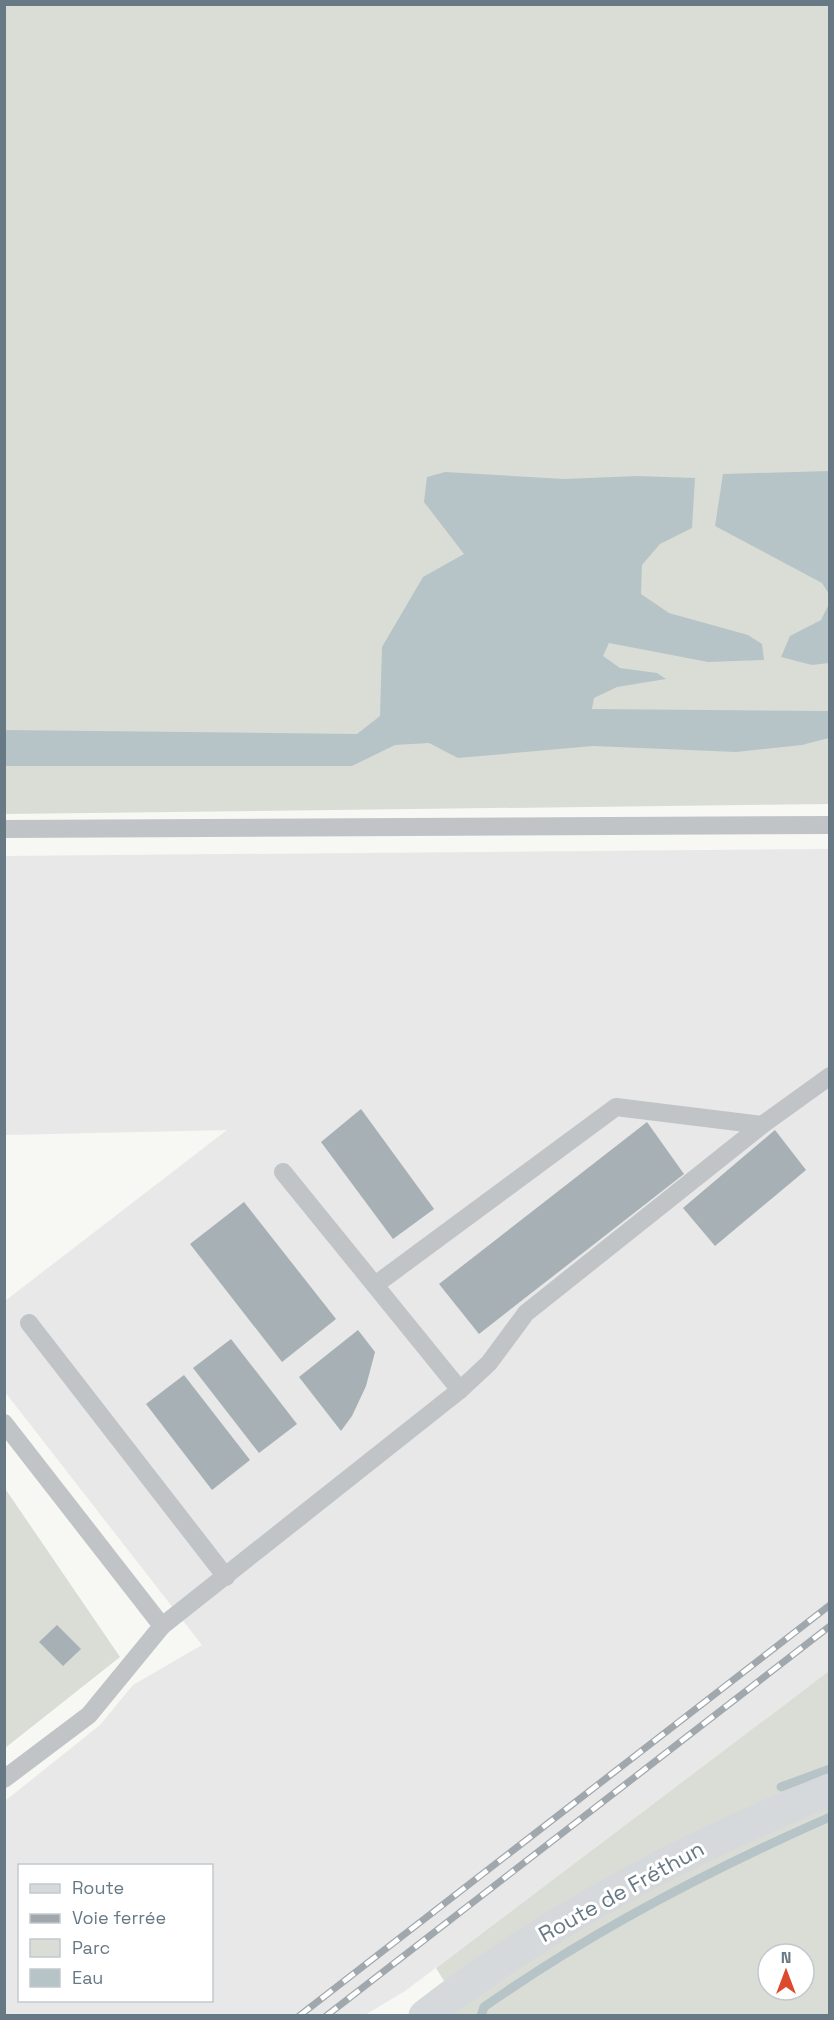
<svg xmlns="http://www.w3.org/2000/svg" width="834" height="2020" viewBox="0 0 834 2020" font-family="'Space Grotesk',sans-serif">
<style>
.built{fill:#e7e8e7;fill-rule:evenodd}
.green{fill:#d9ddd5;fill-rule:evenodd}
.water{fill:#b7c4c7}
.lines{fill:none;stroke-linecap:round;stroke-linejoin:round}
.stream{stroke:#b7c4c7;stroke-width:9}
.building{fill:#a7b0b5}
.lane{stroke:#c0c4c7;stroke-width:18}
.secondary{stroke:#d5d9dc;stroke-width:33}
.rail-casing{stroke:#a1a8ad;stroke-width:7}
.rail{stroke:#fff;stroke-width:4.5;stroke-dasharray:14;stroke-linecap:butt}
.labels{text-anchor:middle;stroke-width:6;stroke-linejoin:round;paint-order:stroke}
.street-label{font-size:22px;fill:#677984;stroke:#fff}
</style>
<rect width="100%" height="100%" fill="#f7f7f4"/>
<!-- built -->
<path class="built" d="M829,849V1671L405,1991L365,2015H5V1801L100,1725L133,1685L202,1645L5,1392V1301L227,1130L5,1135V856ZM20,1866H212V2000H20Z"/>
<!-- green -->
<g class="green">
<polygon points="4,5 829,5 829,804 5,814"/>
<polygon points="4,1487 120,1657 5,1748 4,1748"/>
<path d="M829,1671V2015H449L459,2005L436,1968ZM768,1954H804V1990H768Z"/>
</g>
<!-- water -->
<g class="water">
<polygon points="829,471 829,594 822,583 715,526 723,474"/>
<polygon points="445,472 564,479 637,476 695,478 692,528 660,544 642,565 641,594 669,613 748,635 762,644 764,660 708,662 609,643 603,656 620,668 657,673 666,679 617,687 594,698 592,709 829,711 829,738 802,745 736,752 593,746 458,758 429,743 395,745 352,766 5,766 5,730 357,734 380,716 382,647 423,577 464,554 424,502 427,477"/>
<polygon points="829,604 829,663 812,665 781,657 790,636 821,620"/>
</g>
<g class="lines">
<!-- stream -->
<g class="stream">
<polyline points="781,1787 830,1769"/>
<path d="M481,2016L484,2007C592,1931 709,1870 830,1817"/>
</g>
</g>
<!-- building -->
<g class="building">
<polygon points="361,1109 434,1209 393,1239 321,1142"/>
<polygon points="647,1122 684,1174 479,1334 439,1284"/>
<polygon points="775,1130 806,1170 715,1246 683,1208"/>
<polygon points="244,1202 336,1319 282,1362 190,1244"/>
<polygon points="358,1330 375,1352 366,1386 352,1416 341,1431 299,1377"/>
<polygon points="231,1339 297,1424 259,1453 193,1368"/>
<polygon points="184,1375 250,1460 212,1490 146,1404"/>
<polygon points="57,1625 81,1649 63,1666 39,1642"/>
</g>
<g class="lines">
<!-- lane -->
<g class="lane">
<polyline points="4,829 830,825"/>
<polyline points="283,1172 460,1390"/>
<polyline points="375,1285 616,1107 762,1125"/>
<polyline points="29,1323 226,1577"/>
<polyline points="4,1423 162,1626 89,1715 4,1779"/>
<polyline points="162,1626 460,1390 489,1363 526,1313 762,1125 830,1076"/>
</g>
<!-- secondary -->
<path class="secondary" d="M425,2016C548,1920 686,1848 830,1790"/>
<defs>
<g id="rail">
<polyline points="299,2016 830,1605"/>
<polyline points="326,2016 830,1626"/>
</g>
</defs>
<!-- rail casing -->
<use href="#rail" class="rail-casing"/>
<!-- rail -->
<use href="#rail" class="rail"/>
</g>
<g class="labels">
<!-- street labels -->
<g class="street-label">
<text transform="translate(621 1891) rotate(-29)" y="8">Route de Fréthun</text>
</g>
</g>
<!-- border -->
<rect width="834" height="2020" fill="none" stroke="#677984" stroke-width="12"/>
<!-- legend -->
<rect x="18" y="1864" width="195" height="138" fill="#ffffff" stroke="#c2c9ce" stroke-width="1.5"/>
<rect x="30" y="1884" width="30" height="9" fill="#d5d9dc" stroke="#c2c9ce" stroke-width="1.5"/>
<text x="72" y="1894" font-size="18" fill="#677984">Route</text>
<rect x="30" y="1914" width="30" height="9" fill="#a1a8ad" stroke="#c2c9ce" stroke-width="1.5"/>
<text x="72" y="1924" font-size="18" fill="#677984">Voie ferrée</text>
<rect x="30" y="1939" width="30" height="18" fill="#d9ddd5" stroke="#c2c9ce" stroke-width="1.5"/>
<text x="72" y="1954" font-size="18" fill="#677984">Parc</text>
<rect x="30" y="1969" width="30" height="18" fill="#b7c4c7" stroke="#c2c9ce" stroke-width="1.5"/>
<text x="72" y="1984" font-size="18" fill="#677984">Eau</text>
<!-- north arrow -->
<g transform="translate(786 1972)"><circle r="28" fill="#ffffff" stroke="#c2c9ce" stroke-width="1.5"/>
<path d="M0-4.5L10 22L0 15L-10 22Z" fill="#dd492d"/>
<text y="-9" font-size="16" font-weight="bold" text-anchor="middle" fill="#677984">N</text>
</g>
</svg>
